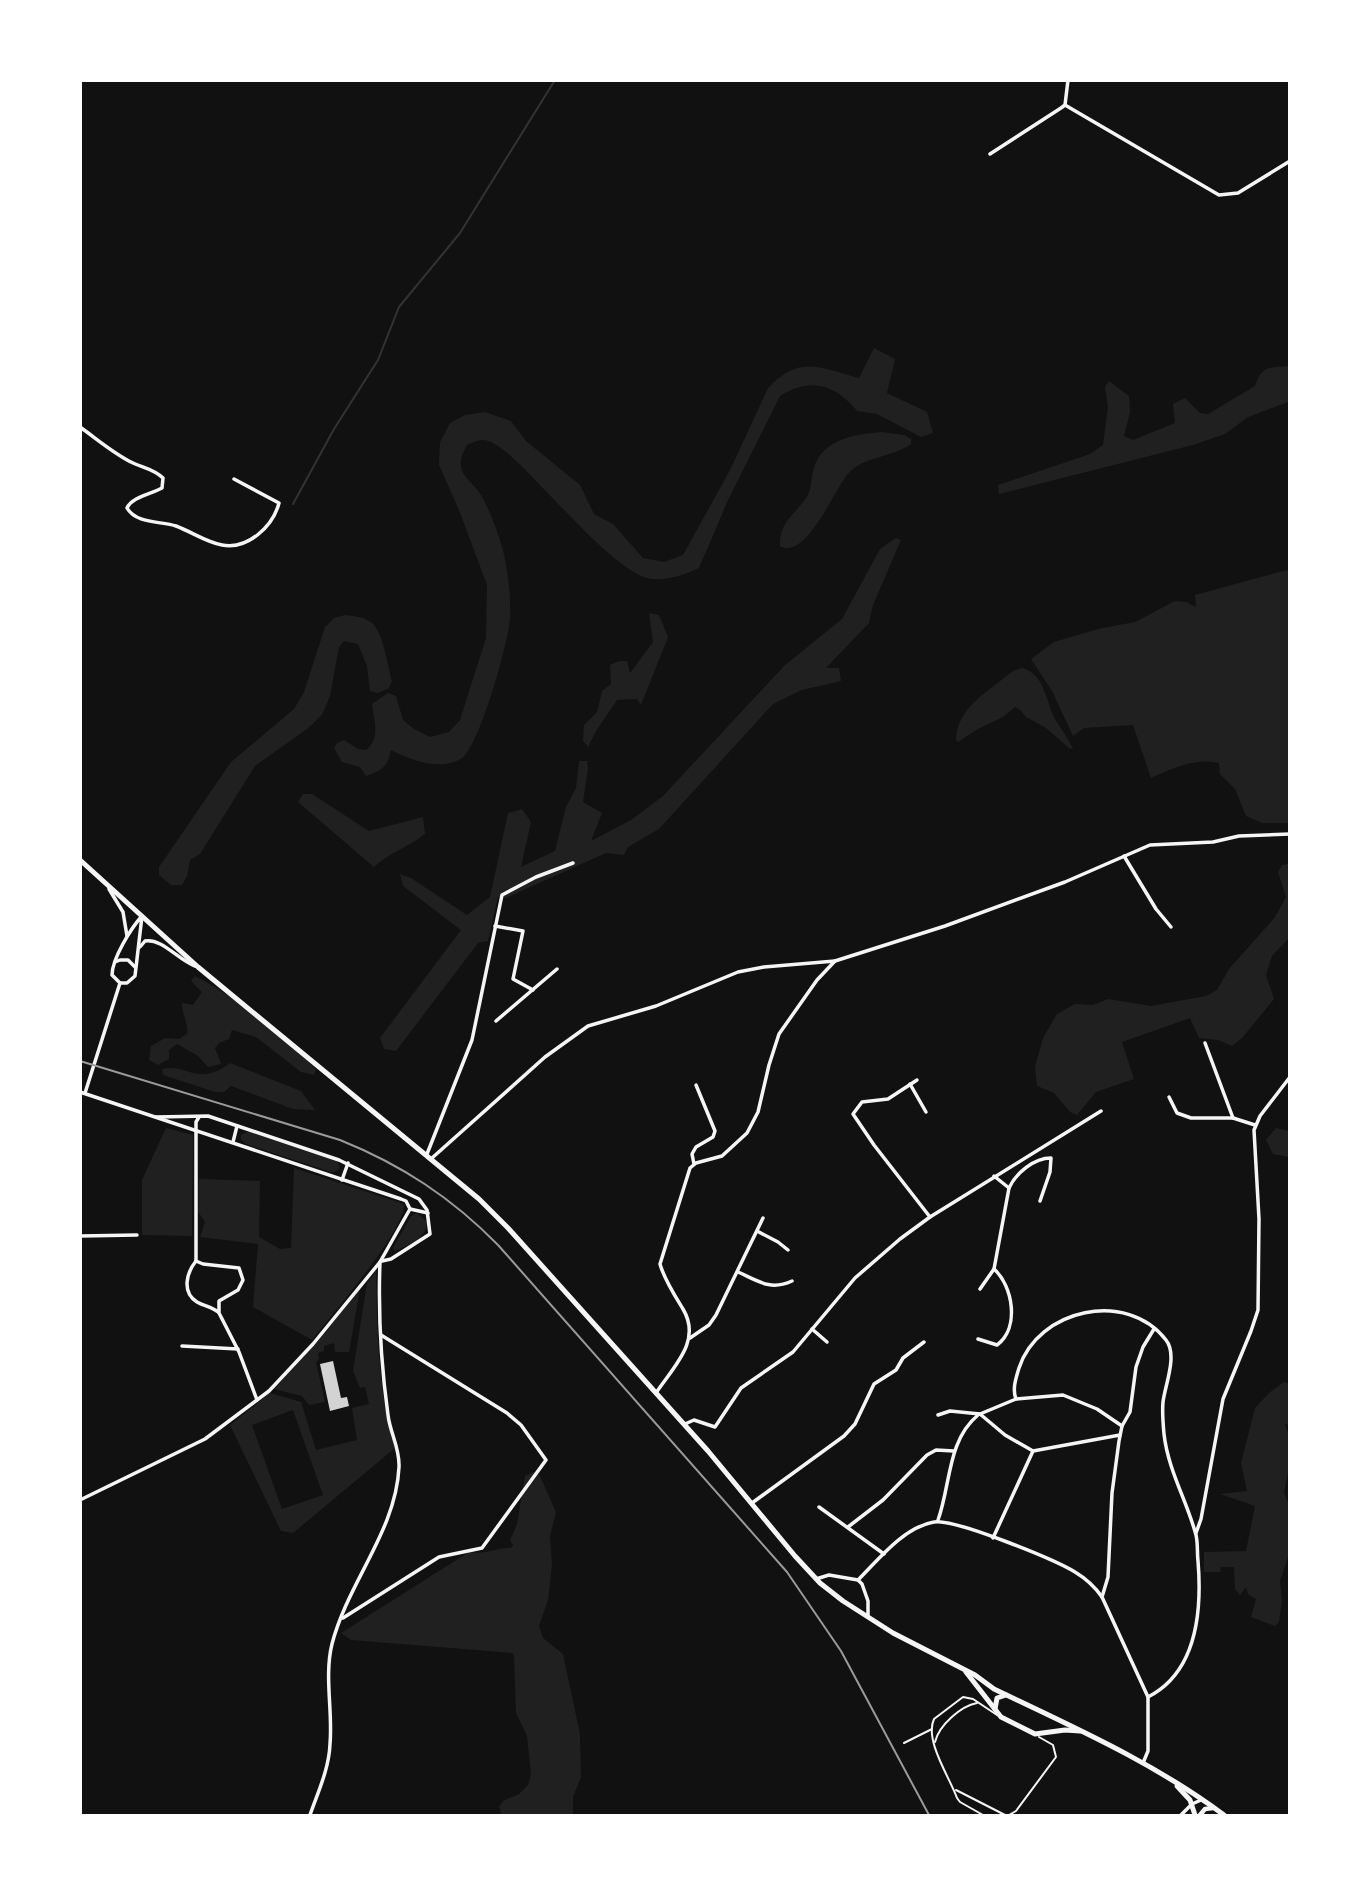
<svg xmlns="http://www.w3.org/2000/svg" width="1370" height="1896" viewBox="0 0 1370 1896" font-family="'Libre Baskerville',serif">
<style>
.green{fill:#202020;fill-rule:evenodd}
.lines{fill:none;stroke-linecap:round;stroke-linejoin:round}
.stream{stroke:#333;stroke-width:2}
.building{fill:#d3d3d3}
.service{stroke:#f5f5f5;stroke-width:2}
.minor{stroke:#f5f5f5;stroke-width:3.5}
.tertiary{stroke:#f5f5f5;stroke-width:4.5}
.primary{stroke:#f5f5f5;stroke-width:5}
.rail{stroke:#9a9a9a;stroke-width:2}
</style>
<rect width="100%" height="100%" fill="#111"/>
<!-- green -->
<g class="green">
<path d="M874,348L895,359L887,393L927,412L933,433L921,437L877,414L857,411C835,384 810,377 780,396L729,498L699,568C684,575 670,580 652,579C615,575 540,479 506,452C499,447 492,440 482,440C478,440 472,443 467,445C464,451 460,458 461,465C462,478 475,484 481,495C490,510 498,533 503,550C508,571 511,596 510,618C509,641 479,747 462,758C441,772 411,760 391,750C388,766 382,771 366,776L360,767L342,762L334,748L337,743L344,740L358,749L366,750C381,738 374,721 372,704L388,693L396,696L403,720L414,729L430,737L449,732L460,720L486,638L487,585L459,510L439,465L440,442L450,423L465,415L485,412L511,421L526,441L580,485L594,514L613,524L643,558L664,562L683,555L730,470L768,388C800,354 820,368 859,378Z"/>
<path d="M1289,366L1288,402L1248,417L1225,434L1193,445L999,494L998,485L1090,454L1103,445L1108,407L1105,387L1109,381L1129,396L1130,412L1124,436L1133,440L1175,423L1173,404L1185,398L1200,413L1208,414L1255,386C1262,365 1269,368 1289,366Z"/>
<path d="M882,432L904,435L911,439V444C892,458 862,456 847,475C834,491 805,561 780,546C778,522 798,512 808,495C812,487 811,476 814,468C822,439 856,434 882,432Z"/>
<polygon points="896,538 901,540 873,605 869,623 826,668 839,668 841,681 802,690 773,704 659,829 628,847 624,855 606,853 506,898 498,897 488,941 478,943 396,1051 384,1049 380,1038 461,930 403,886 400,874 411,878 467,915 490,897 508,813 522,809 531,822 521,867 555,851 566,807 576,788 579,761 587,761 588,769 583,802 602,813 591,841 631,820 663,796 784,666 842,619 880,549"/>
<path d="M1287,570L1290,573L1289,823H1262L1246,816L1235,789L1220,774L1219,763C1195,757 1172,769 1151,778L1133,725L1084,728L1073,736L1052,691L1031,659L1054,642L1098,629L1135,622L1175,601L1186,602L1196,607L1195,595Z"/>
<polygon points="649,613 659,615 668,637 641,705 637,699 617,700 596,731 588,747 583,741 584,725 597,712 602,691 611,684 610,665 619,661 627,661 630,673 653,642"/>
<path d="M345,615C354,616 365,617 372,623C383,632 388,667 392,681L389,688L378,693L370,691L367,666L358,644L344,641L339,647L330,696L322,715L307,729L255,766L200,854L190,860L187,876L182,885H171L159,875V867L231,762L294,709L304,692L325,627L334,618Z"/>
<path d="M1022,668C1045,674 1046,702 1055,719C1061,729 1068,738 1073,749L1069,748L1046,728L1026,717L1020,710L1015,707L1003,717L978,729L958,742L956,740C956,708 990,690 1013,671Z"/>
<path d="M303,794H312L369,831L423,817L425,834C408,847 389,853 374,867L298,802Z"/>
<polygon points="1289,864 1289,938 1272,956 1266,975 1274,999 1242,1038 1232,1046 1218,1040 1199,1038 1190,1018 1122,1042 1134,1079 1096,1092 1077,1115 1070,1112 1054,1093 1037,1086 1035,1067 1043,1038 1057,1014 1075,1004 1093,1005 1108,999 1151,1006 1206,996 1217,990 1229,969 1275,917 1286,897 1278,872 1282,865"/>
<path d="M195,976C240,999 279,1035 316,1069L314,1075L301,1072L256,1037L232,1030L229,1039L219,1043L215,1048L221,1064L208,1067L198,1056L177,1044L169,1050V1059L158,1065L149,1060L151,1046L165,1038L179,1039L187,1034C189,1025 182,1015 182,1003L193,1005L202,992L191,981Z"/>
<path d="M230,1063L301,1091L315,1110L293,1109L231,1086L224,1092H215L163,1075L162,1069C189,1063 196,1088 230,1063Z"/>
<polygon points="166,1128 193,1135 192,1236 142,1235 142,1180"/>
<polygon points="1276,1128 1289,1131 1289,1157 1273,1154 1266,1140"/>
<polygon points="249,1131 336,1160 340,1168 335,1172 331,1172 246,1144 241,1139 241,1135"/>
<path d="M294,1168L404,1204C408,1227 329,1318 312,1340L253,1307L258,1244L200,1237L205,1222L198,1212L199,1179L260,1181L259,1237L280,1249L291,1248Z"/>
<path d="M417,1213L427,1222C427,1238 408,1245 395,1251L393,1248L411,1216Z"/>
<path d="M376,1271C377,1330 378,1391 395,1448L293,1533L281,1531L230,1425L270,1393L301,1402L316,1450L357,1440L352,1408L369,1404L365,1387L360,1388L353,1371L367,1283ZM293,1410L323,1495L282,1509L252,1425Z"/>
<polygon points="360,1289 349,1352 335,1352 334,1343 324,1346 324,1351 318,1353 319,1359 316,1362 325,1402 309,1405 302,1396 274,1389 315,1345"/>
<polygon points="1284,1382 1290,1384 1289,1425 1285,1424 1290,1439 1288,1473 1284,1492 1289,1505 1289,1554 1280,1581 1282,1600 1279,1622 1275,1626 1251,1617 1256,1599 1248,1594 1246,1587 1240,1595 1235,1589 1234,1567 1221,1567 1220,1572 1204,1572 1204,1552 1246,1551 1255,1506 1220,1494 1247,1491 1241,1463 1255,1408 1269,1393"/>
<path d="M533,1472L539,1474L556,1512L550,1536L552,1565L548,1600L539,1626L543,1638L563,1654L580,1734L581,1777L573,1797V1815H502L499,1807L503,1801L519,1794L528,1785L531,1774L527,1736L516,1713L514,1656L512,1653L351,1640L341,1633L469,1552C484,1555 496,1548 511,1548L513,1545L510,1540L517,1524L525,1476Z"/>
</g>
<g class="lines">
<!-- stream -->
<polyline class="stream" points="293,504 334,429 378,360 399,307 460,233 555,80"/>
</g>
<!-- building -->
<polygon class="building" points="333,1361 341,1398 347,1397 349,1406 330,1411 320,1364"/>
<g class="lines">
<!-- service -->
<g class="service">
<path d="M935,1742C939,1725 961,1706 977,1703"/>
<polyline points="904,1743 932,1729"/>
<polyline points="956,1790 1005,1815"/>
<path d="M983,1815L960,1802L957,1798C950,1778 924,1740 934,1719L963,1697L973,1699L997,1715"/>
<polyline points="1009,1815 1016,1811 1056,1757 1053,1745 1039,1737"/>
</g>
<!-- minor -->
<g class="minor">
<polyline points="1065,105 1219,195 1238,193 1290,161"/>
<polyline points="990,154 1061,108 1065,105 1068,80"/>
<path d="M80,427C97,439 114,454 133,463C144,468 154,469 163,478L162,488C151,494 132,497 127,508C136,524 161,521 176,526C192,532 206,542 222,545C248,550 273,526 279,503L234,479"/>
<polyline points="1124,856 1156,909 1171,927"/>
<polyline points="109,889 123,912 127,936"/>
<path d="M142,916L135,976L127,983H120L112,975C112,959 131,928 142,916Z"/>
<polyline points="495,926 523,931 513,979 533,990"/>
<path d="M140,947L145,941C162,938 178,960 195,966"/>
<polyline points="115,962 120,960 128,960 135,967"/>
<polyline points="496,1021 557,969"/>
<polyline points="1205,1043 1233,1118"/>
<polyline points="917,1080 888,1099 862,1102 853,1114 874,1145 930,1217"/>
<polyline points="910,1084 926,1112"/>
<polyline points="80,1092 401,1199 406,1201 410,1209"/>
<polyline points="85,1093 120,983"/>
<polyline points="1169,1097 1177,1113 1191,1118 1233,1118 1255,1125"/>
<polyline points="156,1117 208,1116 339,1160 419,1199 427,1210 430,1234 391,1259 382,1261"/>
<polyline points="233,1142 237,1126"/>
<polyline points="427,1154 472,1040 502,895 536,877 573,863"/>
<polyline points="432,1158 545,1057 588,1026 656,1006 738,972 764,967 835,961"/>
<polyline points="694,1164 692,1154 696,1147 713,1137 715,1131 696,1085"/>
<polyline points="342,1180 348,1163"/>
<path d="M1009,1188C1016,1173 1034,1158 1051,1158L1050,1172L1040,1201"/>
<polyline points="410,1209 428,1213"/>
<polyline points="757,1231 778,1242 788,1250"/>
<polyline points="80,1236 137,1235"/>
<polyline points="196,1261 203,1264 239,1268 243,1280 238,1290 219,1301 219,1313 239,1352 257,1400"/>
<polyline points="196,1261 196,1122 199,1117"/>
<path d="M196,1261C187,1272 181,1292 197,1302C204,1306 212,1307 218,1312"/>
<path d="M738,1272C758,1281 770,1291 792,1281"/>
<polyline points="980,1289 994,1269"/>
<polyline points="812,1329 827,1342"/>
<polyline points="690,1338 709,1325 716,1315 763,1218"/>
<path d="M978,1339L997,1345C1020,1328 1013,1286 994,1269L1009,1188L994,1176"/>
<polyline points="182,1346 238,1349"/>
<path d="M656,1393C674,1366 702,1341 683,1309C675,1296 664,1279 660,1264L690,1168L696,1163L722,1156L747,1133L758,1112L769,1065L779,1034L817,980L835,961L945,926L1065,882L1150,845L1213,842L1239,836L1290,834"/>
<path d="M1016,1399C1012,1389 1016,1378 1019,1368C1038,1309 1127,1289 1166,1340C1178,1355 1165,1385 1163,1402C1162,1413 1163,1423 1164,1434C1168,1470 1187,1501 1196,1535C1198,1543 1197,1553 1198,1561C1202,1610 1197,1672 1148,1697"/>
<polyline points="980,1414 1005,1435 1033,1451 1120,1435"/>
<polyline points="938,1415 950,1411 980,1414 1016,1399 1063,1395 1097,1409 1122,1426"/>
<polyline points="685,1424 694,1420 715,1427 741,1388 793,1352 855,1278 900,1239 930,1217 1101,1111"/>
<polyline points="80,1500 205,1439 269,1391 313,1344 380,1262 410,1209"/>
<polyline points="752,1503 844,1436 855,1424 874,1384 896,1370 903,1358 924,1342"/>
<polyline points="819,1507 884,1554"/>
<path d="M938,1520C951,1484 947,1441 978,1415"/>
<polyline points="848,1527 883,1500 927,1455 936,1450 954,1451"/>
<polyline points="1196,1533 1201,1519 1223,1399 1251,1331 1258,1310 1259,1219 1254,1130 1260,1116 1290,1077"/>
<polyline points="993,1538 1033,1451"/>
<polyline points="816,1579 829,1575 858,1580 862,1584 868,1601 868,1617"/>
<path d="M858,1580C879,1559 904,1527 934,1522C954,1518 1055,1560 1075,1572C1085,1578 1095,1587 1102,1597L1148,1697V1751L1143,1763"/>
<polyline points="1102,1597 1108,1577 1112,1493 1119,1441 1122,1426 1130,1412 1136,1367 1143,1347 1154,1329"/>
<polyline points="343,1618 439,1557 482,1548 546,1460 521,1425 507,1413 381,1335"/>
<path d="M310,1815C318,1792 329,1769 330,1744C333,1712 324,1676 332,1644C348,1582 396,1531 399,1467C400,1448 390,1433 388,1415C381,1364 378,1313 380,1262"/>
<polyline points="1181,1815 1192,1804 1201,1800"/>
</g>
<!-- tertiary -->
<polyline class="tertiary" points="1200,1815 1205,1809 1213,1808"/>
<!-- primary -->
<g class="primary">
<path d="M80,860L198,967L479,1199L508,1228L708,1451L795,1556L820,1583L843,1601L893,1633L975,1675L994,1689C1073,1727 1153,1762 1224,1815"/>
<polyline points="966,1672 1001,1717 1035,1734 1065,1730 1080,1731"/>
<polyline points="995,1709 997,1698 1006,1695"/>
<polyline points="1177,1786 1190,1800 1195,1815"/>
</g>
<!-- rail -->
<path class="rail" d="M80,1061L340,1140C402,1165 452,1198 498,1245L787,1572L841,1651L929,1815"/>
</g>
<!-- border -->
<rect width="1370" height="1896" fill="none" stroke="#ffffff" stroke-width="164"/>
</svg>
